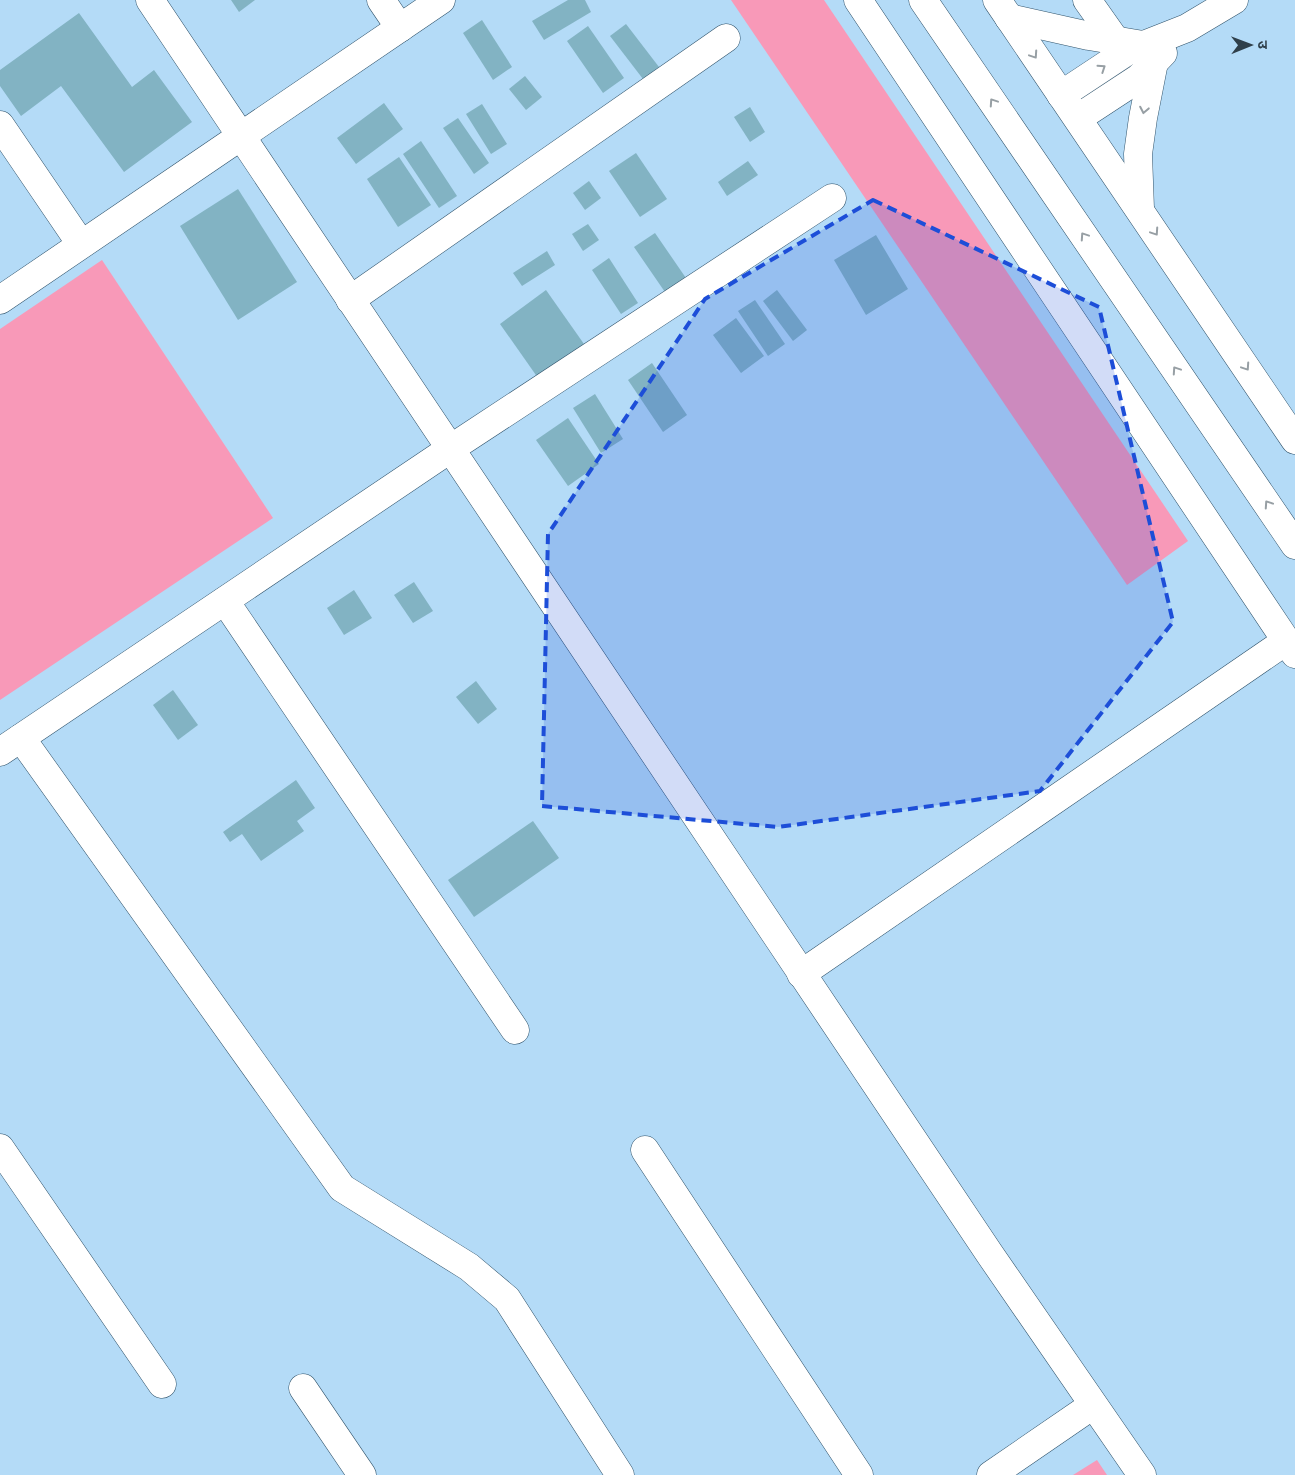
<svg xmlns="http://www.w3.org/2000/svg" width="1295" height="1475" viewBox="0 0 1295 1475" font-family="'Asap Condensed','Noto Sans Devanagari',sans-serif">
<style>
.green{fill:#f899b8}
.building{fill:#82b3c3}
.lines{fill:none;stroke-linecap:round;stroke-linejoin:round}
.street-casing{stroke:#30536b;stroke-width:29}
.secondary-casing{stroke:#30536b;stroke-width:29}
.street{stroke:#fff;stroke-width:28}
.secondary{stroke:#fff;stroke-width:28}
.oneway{stroke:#979fa4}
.marked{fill:#1d4ed8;fill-opacity:0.2;stroke:#1d4ed8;stroke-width:4;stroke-dasharray:10 6;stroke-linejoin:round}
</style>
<rect width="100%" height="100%" fill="#b4dbf7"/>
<!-- green -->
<g class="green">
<polygon points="731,0 824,0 1188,541 1127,585"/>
<polygon points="102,260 273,518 0,700 0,329"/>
<polygon points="1097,1460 1107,1475 1073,1475"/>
</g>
<!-- building -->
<g class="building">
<polygon points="231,0 255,0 239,12"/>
<polygon points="568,0 585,0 591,12 544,40 532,21"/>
<polygon points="79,13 132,87 154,70 192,122 124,172 61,86 21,116 0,86 0,70"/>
<polygon points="482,20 512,67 493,80 463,33"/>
<polygon points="626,24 659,67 643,79 610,36"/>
<polygon points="588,26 624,78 603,93 567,41"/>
<polygon points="525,76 542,97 526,110 509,89"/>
<polygon points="384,103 403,129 356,164 337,138"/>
<polygon points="482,104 507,144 491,154 466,114"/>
<polygon points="750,107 765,132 750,142 734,117"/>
<polygon points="458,118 489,163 474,174 443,128"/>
<polygon points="421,141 457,196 439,208 403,154"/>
<polygon points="636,153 667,199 640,217 609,171"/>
<polygon points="399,157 431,205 398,227 367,179"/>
<polygon points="748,161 758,175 727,196 718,182"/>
<polygon points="589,181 601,198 585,210 573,193"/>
<polygon points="238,189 297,282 238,320 180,226"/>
<polygon points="588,224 599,240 583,251 572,234"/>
<polygon points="655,233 688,281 667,295 634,247"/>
<polygon points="876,235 908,289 866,315 834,260"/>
<polygon points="547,251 555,265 522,286 513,273"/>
<polygon points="609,258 638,303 621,314 592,270"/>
<polygon points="546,290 584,344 538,378 500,324"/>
<polygon points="777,290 807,330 793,341 763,301"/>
<polygon points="755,300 785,344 768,356 738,311"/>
<polygon points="736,318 764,356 741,373 713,335"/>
<polygon points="652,363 687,415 663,432 628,380"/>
<polygon points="595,394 623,439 601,453 573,408"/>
<polygon points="568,418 599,464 568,486 536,440"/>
<polygon points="414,582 433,611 413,623 394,595"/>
<polygon points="354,590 372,618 344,635 327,608"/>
<polygon points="476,681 497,709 478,724 456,697"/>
<polygon points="173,690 198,725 178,740 153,705"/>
<polygon points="296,780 315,808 297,821 304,831 261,861 242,834 230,842 223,832"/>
<polygon points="533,821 559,858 474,917 448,880"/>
</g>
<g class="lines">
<defs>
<g id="street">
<polyline points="150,0 989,1253 1142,1475"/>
<polyline points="381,0 400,28"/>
<polyline points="858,0 1295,654"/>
<polyline points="1087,0 1116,41"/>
<polyline points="1061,95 1126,52 1187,28 1234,0"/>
<polyline points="1078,118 1139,78 1163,53"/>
<polyline points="0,125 81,244"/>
<polyline points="0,300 441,0"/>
<polyline points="350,300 726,38"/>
<polyline points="225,601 515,1030"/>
<polyline points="21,738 342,1188 469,1267 507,1299 620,1475"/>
<polyline points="0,752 450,449 832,198"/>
<polyline points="801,974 1286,641"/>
<polyline points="0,1148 162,1384"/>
<polyline points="645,1150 859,1475"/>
<polyline points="303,1388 362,1475"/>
<polyline points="991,1475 1093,1405"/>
</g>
<g id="secondary">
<polyline points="923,0 1295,545"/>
<polyline points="997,0 1295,440"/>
<polyline points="1009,18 1089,36 1143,45"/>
<polyline points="1140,209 1138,154 1143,118 1154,62"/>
</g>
</defs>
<!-- street casing -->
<use href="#street" class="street-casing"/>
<!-- secondary casing -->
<use href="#secondary" class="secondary-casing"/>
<!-- street -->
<use href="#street" class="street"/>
<!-- secondary -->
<use href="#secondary" class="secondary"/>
</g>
<!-- one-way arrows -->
<defs><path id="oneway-chevron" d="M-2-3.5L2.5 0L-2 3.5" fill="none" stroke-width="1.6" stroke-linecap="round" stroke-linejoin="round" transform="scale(1.25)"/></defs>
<g class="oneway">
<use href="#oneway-chevron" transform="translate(1034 55) rotate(56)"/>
<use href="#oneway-chevron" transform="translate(1102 68) rotate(-34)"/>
<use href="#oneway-chevron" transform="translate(993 102) rotate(-124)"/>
<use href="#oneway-chevron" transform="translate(1144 110) rotate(101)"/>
<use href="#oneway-chevron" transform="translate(1155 232) rotate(56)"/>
<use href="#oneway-chevron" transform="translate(1084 236) rotate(-124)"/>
<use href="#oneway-chevron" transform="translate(1246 367) rotate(56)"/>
<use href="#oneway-chevron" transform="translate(1176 370) rotate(-124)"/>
<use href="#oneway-chevron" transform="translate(1268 504) rotate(-124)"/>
</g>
<!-- marked area -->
<path class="marked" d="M873,200L1099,307L1173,622L1040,791L778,827L542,806L548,534L705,299Z"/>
<!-- north arrow -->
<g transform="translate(1250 45) rotate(89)" stroke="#b4dbf7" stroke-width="4" paint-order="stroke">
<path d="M0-4L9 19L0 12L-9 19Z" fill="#2f3f4a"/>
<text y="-8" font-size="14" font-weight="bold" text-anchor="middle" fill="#2f3f4a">उ</text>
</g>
</svg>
